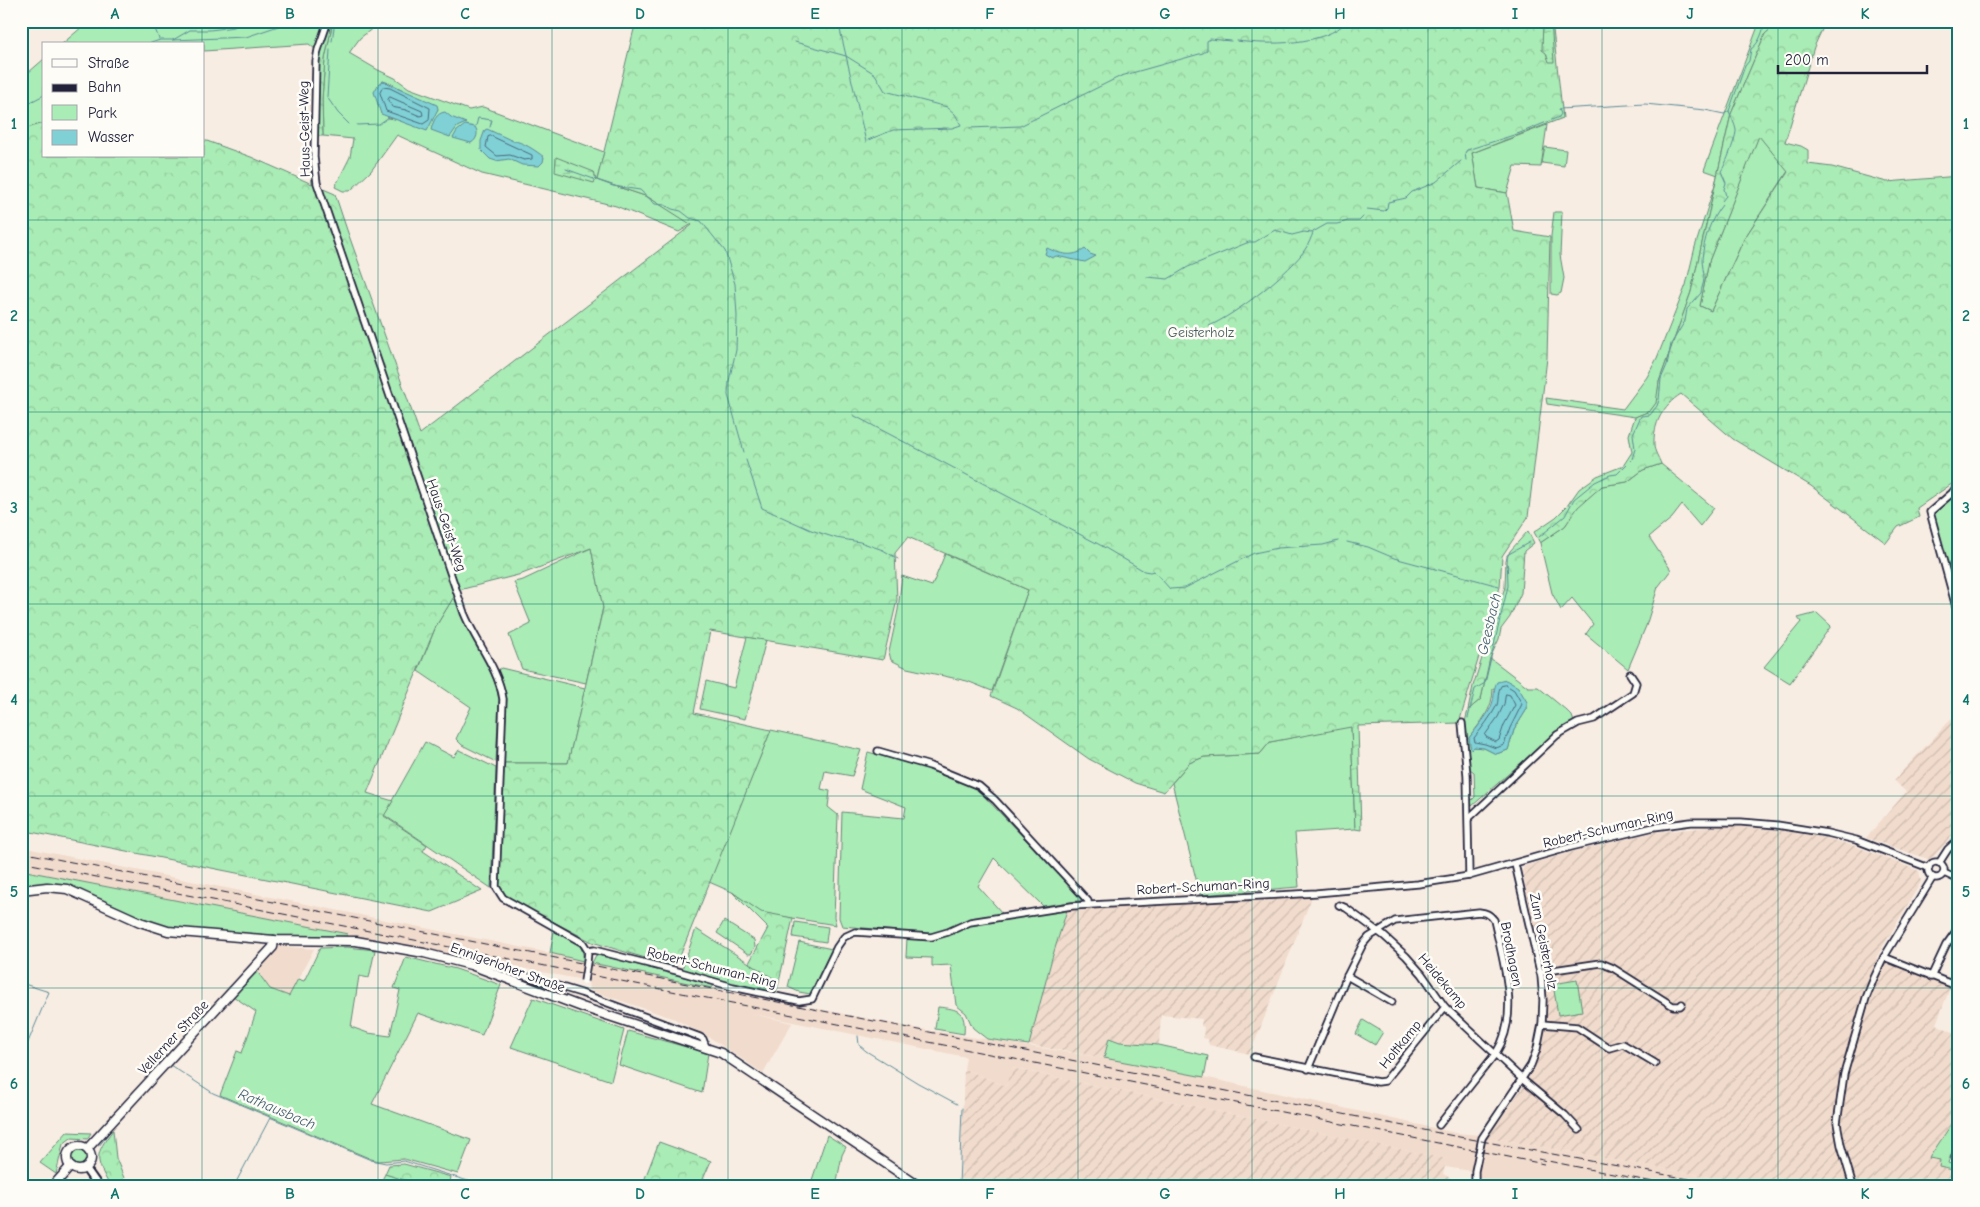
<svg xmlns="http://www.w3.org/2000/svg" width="1980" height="1207" viewBox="0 0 1980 1207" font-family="'Comic Neue',sans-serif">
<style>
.built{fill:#f1dbcc}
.industrial{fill:url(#industrial-furrows)}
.green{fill:#aaecb5;stroke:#668778;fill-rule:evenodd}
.forest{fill:url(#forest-crowns);stroke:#668778;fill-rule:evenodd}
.wetland{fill:url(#wetland-marsh);stroke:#668778}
.park{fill:url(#park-tufts);stroke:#668778}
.water{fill:#80d1d6;stroke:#5a8b98}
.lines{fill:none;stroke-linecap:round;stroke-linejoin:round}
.shore{stroke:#486879;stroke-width:1}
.stream{stroke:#5a8b98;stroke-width:1}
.minor-casing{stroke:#22223b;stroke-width:9}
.tertiary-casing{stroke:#22223b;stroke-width:11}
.secondary-casing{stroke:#22223b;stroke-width:11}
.minor{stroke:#fdfcf7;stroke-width:5.5}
.tertiary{stroke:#fdfcf7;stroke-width:7}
.secondary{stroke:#fdfcf7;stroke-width:8}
.rail{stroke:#22223b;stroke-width:1;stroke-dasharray:8 4;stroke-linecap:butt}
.minor-bridge-casing{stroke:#22223b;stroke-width:9;stroke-linecap:butt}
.minor-bridge{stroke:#fdfcf7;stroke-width:5.5}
.grid{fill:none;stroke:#0f766e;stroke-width:1;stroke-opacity:0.55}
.labels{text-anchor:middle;stroke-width:5;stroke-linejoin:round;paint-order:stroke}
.street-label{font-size:14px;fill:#22223b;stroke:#fdfcf7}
.park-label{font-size:14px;fill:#4b5f60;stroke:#fdfcf7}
.water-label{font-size:15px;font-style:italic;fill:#435f71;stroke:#fdfcf7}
.neatline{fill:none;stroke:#0f766e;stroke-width:2}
.grid-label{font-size:16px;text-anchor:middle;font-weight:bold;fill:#0f766e}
</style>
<defs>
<pattern id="industrial-furrows" width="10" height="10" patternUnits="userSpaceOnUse" patternTransform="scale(1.25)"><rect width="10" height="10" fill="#f1dbcc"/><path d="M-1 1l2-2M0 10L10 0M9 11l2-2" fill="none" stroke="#cebcb0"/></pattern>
<pattern id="forest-crowns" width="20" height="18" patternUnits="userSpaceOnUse" patternTransform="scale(1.25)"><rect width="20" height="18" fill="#aaecb5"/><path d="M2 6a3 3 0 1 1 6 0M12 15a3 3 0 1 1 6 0" fill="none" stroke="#92ca9d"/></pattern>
<pattern id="wetland-marsh" width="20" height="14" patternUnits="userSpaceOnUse" patternTransform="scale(1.25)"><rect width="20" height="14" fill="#aaecb5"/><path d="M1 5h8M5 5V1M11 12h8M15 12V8" fill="none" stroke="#92ca9d"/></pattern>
<pattern id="park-tufts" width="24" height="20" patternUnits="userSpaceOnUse" patternTransform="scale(1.25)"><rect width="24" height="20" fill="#aaecb5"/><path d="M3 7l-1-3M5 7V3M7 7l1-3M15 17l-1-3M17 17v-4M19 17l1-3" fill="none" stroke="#92ca9d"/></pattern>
</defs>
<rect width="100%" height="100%" fill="#f8ede3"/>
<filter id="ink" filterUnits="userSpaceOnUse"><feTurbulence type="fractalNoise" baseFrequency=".02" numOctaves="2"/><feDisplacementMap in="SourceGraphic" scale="10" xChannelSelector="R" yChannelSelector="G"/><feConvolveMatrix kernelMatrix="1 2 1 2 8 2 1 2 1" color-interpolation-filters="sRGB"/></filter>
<g filter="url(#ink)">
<!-- built -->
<g class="built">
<polygon points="21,847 550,953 712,988 920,1029 1104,1058 1204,1077 1456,1133 1480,1135 1471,1171 1445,1167 1446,1159 1012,1068 1006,1086 964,1069 966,1057 749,1013 792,1023 763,1073 712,1039 675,1019 589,990 588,981 21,870"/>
<polygon points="279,946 314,949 289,996 270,989 256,970"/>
<polygon points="1493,1138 1759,1186 1483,1186 1477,1171 1485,1140 1490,1141"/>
</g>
<!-- industrial -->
<g class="industrial">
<polygon points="1959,711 1959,834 1953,835 1933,857 1928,859 1866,838 1906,792 1894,780"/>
<polygon points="1723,826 1778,830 1825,838 1855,846 1919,871 1921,882 1876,958 1950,988 1936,1024 1959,1035 1959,1113 1929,1158 1940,1160 1939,1167 1959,1171 1956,1186 1759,1186 1493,1138 1490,1141 1485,1140 1524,1086 1535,1067 1545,1025 1546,1000 1545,975 1522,871 1524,866 1572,852 1655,832"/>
<polygon points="1312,897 1250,1054 1209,1045 1208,1039 1203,1038 1204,1027 1201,1026 1202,1019 1161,1015 1159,1045 1120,1042 1109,1038 1104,1058 1029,1045 1052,958 1067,910 1103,906"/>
<polygon points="1011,1068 1447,1159 1443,1174 1447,1176 1459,1186 960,1186 964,1069 1006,1086"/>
</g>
<!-- green -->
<g class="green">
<polygon points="89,21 325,21 316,50 309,44 204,51 204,44 62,44"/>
<path d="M333,21H382L360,38L349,53L378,70L395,78L409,88L469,110L483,107L604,152L597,180L648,197L692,224L679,232L616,206L482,174L397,135L371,171L350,191H343L335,187L350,157L353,139L323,136L322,99L325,59ZM383,81L392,84L438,109L433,117L418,127L402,120L388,118L378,85Z"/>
<polygon points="1760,21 1780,21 1765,34 1731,114 1691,292 1659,382 1657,403 1650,411 1635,417 1547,404 1546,398 1623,409 1647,377 1657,358 1686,285 1695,247 1718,175 1704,170"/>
<polygon points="44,59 44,123 21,130 21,79"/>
<polygon points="1547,125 1541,167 1515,166 1507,193 1478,188 1472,153"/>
<polygon points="1759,135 1788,171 1744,239 1711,311 1700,306 1709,261"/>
<polygon points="1545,147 1566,150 1564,166 1542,163"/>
<polygon points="1554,212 1562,212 1560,255 1564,278 1561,293 1557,295 1551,294 1551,236"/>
<polygon points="1661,464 1714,508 1700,526 1682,505 1672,518 1649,537 1671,570 1658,587 1646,626 1628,669 1586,634 1593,624 1572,598 1561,610 1552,593 1540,543 1565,526 1577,507 1602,486 1627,482 1643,470"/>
<polygon points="1959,494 1959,610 1933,518 1935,509"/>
<polygon points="591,548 603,607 586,683 522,669 509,635 531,624 514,582 523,580"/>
<polygon points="945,554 1028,590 992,691 967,681 907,668 891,660 889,652 898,610 902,576 932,586"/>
<polygon points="455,595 469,632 486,662 496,685 499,700 496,762 462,745 456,739 471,707 418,671 436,626"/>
<polygon points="1817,613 1831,626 1790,683 1764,667 1801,622 1798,618"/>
<polygon points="747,637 766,640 745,719 700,709 706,681 734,688"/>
<path d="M1490,658L1528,687H1538L1566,710L1572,716L1574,722L1555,733L1472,806L1471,801L1475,797L1474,772L1470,769L1465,722L1468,710L1481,699ZM1493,688L1527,702V709L1514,730L1508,750L1496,754L1484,748L1473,747L1469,738C1481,721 1493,710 1493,688Z"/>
<polygon points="501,668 585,688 568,763 503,763 507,699 498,670"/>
<polygon points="1351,726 1355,829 1295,833 1299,887 1200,895 1172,783 1189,763 1204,757 1260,754 1270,742"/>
<polygon points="771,730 861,750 852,776 825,771 821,789 830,791 828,807 838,815 834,917 836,925 761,913 732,892 709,882"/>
<polygon points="425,742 454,757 459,750 496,768 491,888 384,815"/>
<polygon points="868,752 930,769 977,789 1084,900 1043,906 994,858 978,886 1002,913 969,919 947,930 931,934 842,926 839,918 842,812 904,818 906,807 860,789"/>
<polygon points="21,870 348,934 346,936 302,937 174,929 139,919 86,894 21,887"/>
<polygon points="1067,910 1052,958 1029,1045 987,1039 973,1028 966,1013 956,1005 951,965 932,966 932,958 906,957 907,938 933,940 971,924"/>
<polygon points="724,921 754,940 755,947 751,954 748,954 717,933"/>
<polygon points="795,922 828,927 826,942 793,937"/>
<polygon points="696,929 779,982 776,993 731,984 682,969"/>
<path d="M554,931C570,939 585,941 583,961L550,953Z"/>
<polygon points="799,942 832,949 810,994 799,992 788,987"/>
<polygon points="347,947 375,950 369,978 359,976 351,1027 368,1033 390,1036 400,990 394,988 406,957 456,969 501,985 482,1035 418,1013 372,1104 471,1140 458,1174 404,1159 379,1161 371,1159 220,1095 237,1051 242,1053 256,1012 233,996 256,970 270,989 289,996 298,979 304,981 320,948"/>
<polygon points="596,955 608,957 714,985 712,988 592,963"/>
<polygon points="1577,980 1582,1011 1558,1015 1553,984"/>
<polygon points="533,998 624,1030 611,1081 511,1047"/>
<path d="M938,1007C959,1009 966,1011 964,1034L935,1029Z"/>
<polygon points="628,1031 708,1053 702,1093 619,1065"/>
<polygon points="1109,1038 1120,1042 1159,1045 1208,1056 1204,1077 1104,1058"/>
<polygon points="1959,1113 1959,1132 1948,1163 1954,1165 1953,1170 1939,1167 1940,1160 1929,1158"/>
<polygon points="67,1132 91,1133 87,1139 71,1138 63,1144 56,1174 40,1163"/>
<polygon points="827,1135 846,1147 842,1155 836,1186 810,1186"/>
<circle cx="79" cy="1158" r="9"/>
<polygon points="385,1174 414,1182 413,1186 379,1186"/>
</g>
<!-- forest -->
<g class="forest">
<polygon points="325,21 333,21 325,59 322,99 323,136 318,136 317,170 313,184 316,186 455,595 436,626 367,793 393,801 384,816 427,845 423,851 482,891 432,912 21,830 21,130 44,123 44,156 204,156 204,141 207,141 251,157 312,184 310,162 314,61"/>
<polygon points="636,21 1552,21 1563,118 1472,153 1478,188 1507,193 1514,231 1550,237 1547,358 1528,517 1502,556 1500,587 1459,723 1358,726 1361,830 1355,829 1351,727 1270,742 1260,754 1204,757 1189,763 1164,792 1135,783 1089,759 1017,708 991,696 1028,590 908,537 895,553 897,600 883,660 710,631 694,713 771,730 678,961 672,966 592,942 504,896 499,889 503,763 568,763 603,608 591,548 522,574 459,590 321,188 335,194 347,230 420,434 692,225 648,197 597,180"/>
<path d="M1780,21H1826L1814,47L1785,142L1801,146L1808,150V164L1832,167L1887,182L1959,176V494L1956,495V381L1953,483L1917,508L1919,517L1898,527L1886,543L1811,486L1733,439L1681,394C1663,405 1653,424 1654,445C1654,451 1659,458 1661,464L1643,470L1627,482L1602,486L1578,507L1565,526L1540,543L1534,532L1556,517L1567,506L1579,489L1597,476L1623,466L1632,452L1629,435L1635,417L1650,411L1656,403L1659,382L1691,292L1731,114L1765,34ZM1759,136L1788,172L1744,239L1711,311L1700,306L1709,261Z"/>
<polygon points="1528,531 1534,543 1524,551 1521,593 1510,617 1501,629 1499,639 1490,658 1481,699 1468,710 1473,686 1505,587 1506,560 1510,551"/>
<polygon points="732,892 761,912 793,918 779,982 749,963 768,928"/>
<path d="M113,1130L116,1158L124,1178L114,1186H110C95,1159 94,1155 113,1130Z"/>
<polygon points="659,1142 711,1161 700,1186 642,1186"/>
<polygon points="404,1164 451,1177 449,1186 424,1186 385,1174 389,1165"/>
</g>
<!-- wetland -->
<g class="wetland">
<polygon points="1543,21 1551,21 1554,62 1549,62 1546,53 1542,50"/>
<polygon points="556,157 594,172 596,180 594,183 555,172"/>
</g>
<!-- park -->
<polygon class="park" points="1363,1020 1383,1032 1375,1045 1356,1034"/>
<!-- water -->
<g class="water">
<polygon points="383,81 437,105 438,109 427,131 381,114 374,92 378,85"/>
<path d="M445,112L451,117L466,123L457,127L450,137L431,130C433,122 436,113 445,112Z"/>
<path d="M465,125L475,127C479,132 477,140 471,143L453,138L457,131Z"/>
<path d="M487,129L513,141C522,141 536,151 544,157L543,162L539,166L522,165L509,159L496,161L490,159L481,150V141L485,130Z"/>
<path d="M1047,248C1060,254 1072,258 1085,249L1090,254L1096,256L1085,262L1056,256L1052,258L1045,254Z"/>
<path d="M1506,680L1518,687L1527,702V709L1514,730L1508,750L1496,754L1484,748L1474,747L1471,750L1469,738C1477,727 1490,714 1493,701C1495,694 1493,689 1497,682Z"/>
</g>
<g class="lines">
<!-- shore -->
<g class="shore">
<polygon points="383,87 390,88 430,108 429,120 423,124 386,111 380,93"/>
<polygon points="390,97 422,111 423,115 420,116 406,110 392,107 388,100"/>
<polygon points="491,136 532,155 532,159 524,160 510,155 497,156 486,147 488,137"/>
<path d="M1506,685L1514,690L1522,704L1510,728L1504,745L1496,748L1485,744L1475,742L1474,738C1482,728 1491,717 1497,705C1499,699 1497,692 1501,686Z"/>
<polygon points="1506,694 1510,695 1515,705 1504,725 1499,740 1496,742 1486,737 1485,735 1498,717 1504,704"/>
</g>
<!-- stream -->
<g class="stream">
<polyline points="152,21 159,39"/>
<polyline points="838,21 866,142"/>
<polyline points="173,40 246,37 293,21"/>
<polyline points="332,41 335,21"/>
<path d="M1237,41C1267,45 1326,46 1347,21"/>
<polyline points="795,42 846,56 875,74 885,91 947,107 955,114 961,125 952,128 893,130 868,140"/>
<polyline points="148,44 160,40 173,40 190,30 210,30 234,27 243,21"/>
<polyline points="330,50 327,97 338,113 349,124"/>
<polyline points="21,107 44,95"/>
<polyline points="357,125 379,124 389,117"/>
<polyline points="476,126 478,118 492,120 490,127"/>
<polyline points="970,128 1020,126 1121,76 1203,53 1207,50 1207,41 1210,39 1231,41"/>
<polyline points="1466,160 1465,153 1467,150 1520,133 1559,117 1561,114 1559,109 1645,104 1705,110 1724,114 1729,111"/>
<polyline points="566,169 613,186 640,190 655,204 665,205 672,209 681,211 690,218 701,221 725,251 735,284 737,316 736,350 729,381 728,395 744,452"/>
<path d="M1722,201L1726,196L1724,189L1726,183L1721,171C1725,167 1737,135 1736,130C1735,124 1731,117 1729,111L1745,66L1749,61L1751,49C1761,42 1762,31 1766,21"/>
<polyline points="1367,209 1384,211 1387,208 1388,202 1406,198 1412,192 1436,182 1461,161"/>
<polyline points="1147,277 1168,279 1188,267 1249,242 1255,242 1275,230 1292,235 1304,232 1311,233 1327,224 1337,224 1348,221 1359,221 1363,217"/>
<path d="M1209,326C1235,315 1292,271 1306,248C1309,243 1311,238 1313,233"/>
<polyline points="853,415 1102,546 1144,571 1150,572 1154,571 1170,589 1185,588 1254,553 1278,548 1323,545 1338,541"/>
<polyline points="746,460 762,508 811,530 836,538 860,542 883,550 898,559"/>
<path d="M1539,537L1565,516L1574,499L1595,482L1610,475L1617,474L1632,459L1635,449L1633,434L1641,416L1650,415L1657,406L1659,400L1661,379L1667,365L1671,344L1685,321L1687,309L1701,293C1701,288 1704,284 1704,278C1704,272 1702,265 1702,259C1704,239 1710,220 1722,205"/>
<polyline points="1347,542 1368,547 1394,558 1499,586"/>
<polyline points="1468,718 1475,689 1485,683 1508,586 1507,555 1530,542"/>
<polyline points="492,886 497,768"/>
<polyline points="21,896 25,895"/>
<polyline points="21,983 49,992 21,1059"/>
<polyline points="858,1036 859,1045 866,1051 918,1083 957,1104"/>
<polyline points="816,1112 821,1116"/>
<polyline points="99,1146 115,1125 170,1065 213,1093 371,1160 386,1163 404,1161 484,1186"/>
<polyline points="910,1175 926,1186"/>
<polyline points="234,1186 270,1118"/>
<polyline points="959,1186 962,1108"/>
</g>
<defs>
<g id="minor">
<path d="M328,21L318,50L316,61L314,157L317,183L464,613C476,643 498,667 503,699L496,887L503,898L583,943L588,951L587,962"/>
<polyline points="1955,489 1952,493 1930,512 1959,618"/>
<polyline points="1462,723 1467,775 1469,876"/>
<polyline points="878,751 930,766 979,786 995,800 1088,901 1088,905"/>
<polyline points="1469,818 1557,735 1578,723 1594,719 1633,693 1636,683 1630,674"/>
<circle cx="1936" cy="870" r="8"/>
<polyline points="1939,863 1948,849 1959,839"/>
<polyline points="1944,873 1959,880"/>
<polyline points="1339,905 1346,908 1384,936 1406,956 1422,974 1445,1007 1523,1080 1565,1115 1579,1130"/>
<polyline points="588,951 594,950 677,971 733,987 799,1001 812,999 837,947 844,937 855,932 931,937 948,932 970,922 1072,906 1316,893 1418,884 1469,876 1571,847 1654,827 1691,822 1741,822 1777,825 1827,833 1856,840 1929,868"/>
<polyline points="1884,957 1959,987"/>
<polyline points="471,965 476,963 482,963 581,993 700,1037 703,1039 706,1047"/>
<polyline points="1540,972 1601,963 1613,968 1673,1006 1680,1006 1682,1004"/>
<polyline points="1347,976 1392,1002"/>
<polyline points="1931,977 1946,945 1959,927"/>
<polyline points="1542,1024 1577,1027 1609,1048 1623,1044 1655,1063"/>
<polyline points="1254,1057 1378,1082 1385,1081 1445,1007"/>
<path d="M1308,1069L1347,976L1363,944L1369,937L1395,921L1479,912C1486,913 1490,914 1494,920C1503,962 1521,1014 1496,1053L1439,1125"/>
<polyline points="1957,1164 1955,1158 1959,1148"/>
<polyline points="1477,1186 1475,1180 1475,1171 1482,1138 1531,1065 1537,1049 1542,1024 1543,1000 1541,976 1515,864"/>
<polyline points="1853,1186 1841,1145 1837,1123 1844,1074 1866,998 1874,978 1884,957 1933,877"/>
</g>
<polyline id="tertiary" points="86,1169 98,1186"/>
<g id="secondary">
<polyline points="21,890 47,887 67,889 140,922 168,931 274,940 356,941 424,953 471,965 582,1007 721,1053 919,1186"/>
<circle cx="79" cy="1158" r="12"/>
<polyline points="87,1149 273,947 274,940"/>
<polyline points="53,1186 70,1167"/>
</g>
</defs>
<!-- minor casing -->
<use href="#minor" class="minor-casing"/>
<!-- tertiary casing -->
<use href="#tertiary" class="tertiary-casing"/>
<!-- secondary casing -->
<use href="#secondary" class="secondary-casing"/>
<!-- minor -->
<use href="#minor" class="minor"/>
<!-- tertiary -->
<use href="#tertiary" class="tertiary"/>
<!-- secondary -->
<use href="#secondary" class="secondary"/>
<!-- rail -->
<g class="rail">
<polyline points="21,852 1454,1136 1727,1186"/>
<polyline points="21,862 1544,1164"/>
<polyline points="1538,1159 1673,1186"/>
</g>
<defs>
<polyline id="minor-bridge" points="584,981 587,962"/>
</defs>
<!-- minor-bridge casing -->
<use href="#minor-bridge" class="minor-bridge-casing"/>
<!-- minor-bridge -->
<use href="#minor-bridge" class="minor-bridge"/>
</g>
</g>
<!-- grid -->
<path class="grid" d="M202,21V44M378,21V1186M552,21V1186M728,21V1186M902,21V1186M1078,21V1186M1252,21V1186M1428,21V1186M1602,21V1186M1778,21V1186M202,156V1186M21,220H1959M21,412H1959M21,604H1959M21,796H1959M21,988H1959"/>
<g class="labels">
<!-- street labels -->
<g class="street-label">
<text transform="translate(304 129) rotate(-91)" y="5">Haus-Geist-Weg</text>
<text transform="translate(447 525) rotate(71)" y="5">Haus-Geist-Weg</text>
<text transform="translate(1608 828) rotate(-13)" y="5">Robert-Schuman-Ring</text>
<text transform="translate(1203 886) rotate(-3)" y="5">Robert-Schuman-Ring</text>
<text transform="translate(1544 941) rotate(79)" y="5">Zum Geisterholz</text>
<text transform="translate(1512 954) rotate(79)" y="5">Brodhagen</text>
<text transform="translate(508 967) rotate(20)" y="5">Ennigerloher Straße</text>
<text transform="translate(712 967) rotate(14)" y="5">Robert-Schuman-Ring</text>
<text transform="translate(1443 981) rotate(50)" y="5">Heidekamp</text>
<text transform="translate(173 1037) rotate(-47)" y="5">Vellerner Straße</text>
<text transform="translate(1400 1044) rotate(-51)" y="5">Holtkamp</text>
</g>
<!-- park labels -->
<g class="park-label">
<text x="1201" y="337">Geisterholz</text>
</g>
<!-- water labels -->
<g class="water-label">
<text transform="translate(1489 624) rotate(-77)" y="5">Geesbach</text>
<text transform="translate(277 1109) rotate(23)" y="5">Rathausbach</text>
</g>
</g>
<!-- margin -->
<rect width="1980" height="1207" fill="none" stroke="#fdfcf7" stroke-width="55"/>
<!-- legend -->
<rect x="42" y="42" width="162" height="115" fill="#fdfcf7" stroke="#a5a5ac"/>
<rect x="52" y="59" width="25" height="8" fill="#fdfcf7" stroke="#a5a5ac"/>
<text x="88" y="68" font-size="15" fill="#22223b">Straße</text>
<rect x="52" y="84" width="25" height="8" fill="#22223b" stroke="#a5a5ac"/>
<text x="88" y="92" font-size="15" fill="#22223b">Bahn</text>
<rect x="52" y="105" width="25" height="15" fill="#aaecb5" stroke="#a5a5ac"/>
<text x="88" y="118" font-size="15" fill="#22223b">Park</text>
<rect x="52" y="130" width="25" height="15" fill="#80d1d6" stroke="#a5a5ac"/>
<text x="88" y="142" font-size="15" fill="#22223b">Wasser</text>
<!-- scale -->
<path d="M1778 65v8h149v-8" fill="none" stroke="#22223b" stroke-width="2.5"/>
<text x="1785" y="65" font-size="15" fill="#22223b" stroke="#fdfcf7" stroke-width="4" paint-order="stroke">200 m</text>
<rect x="28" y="28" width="1924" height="1152" class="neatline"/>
<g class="grid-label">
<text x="115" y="19">A</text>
<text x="290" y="19">B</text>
<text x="465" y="19">C</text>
<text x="640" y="19">D</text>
<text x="815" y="19">E</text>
<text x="990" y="19">F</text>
<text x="1165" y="19">G</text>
<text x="1340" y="19">H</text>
<text x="1515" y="19">I</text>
<text x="1690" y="19">J</text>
<text x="1865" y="19">K</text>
<text x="14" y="129">1</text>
<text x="1966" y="129">1</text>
<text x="14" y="321">2</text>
<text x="1966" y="321">2</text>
<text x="14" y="513">3</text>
<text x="1966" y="513">3</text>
<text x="14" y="705">4</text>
<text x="1966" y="705">4</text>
<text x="14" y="897">5</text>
<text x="1966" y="897">5</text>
<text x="14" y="1089">6</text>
<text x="1966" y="1089">6</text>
<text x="115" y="1199">A</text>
<text x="290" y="1199">B</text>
<text x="465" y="1199">C</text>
<text x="640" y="1199">D</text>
<text x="815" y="1199">E</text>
<text x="990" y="1199">F</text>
<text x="1165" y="1199">G</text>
<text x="1340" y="1199">H</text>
<text x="1515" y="1199">I</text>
<text x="1690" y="1199">J</text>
<text x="1865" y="1199">K</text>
</g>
</svg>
